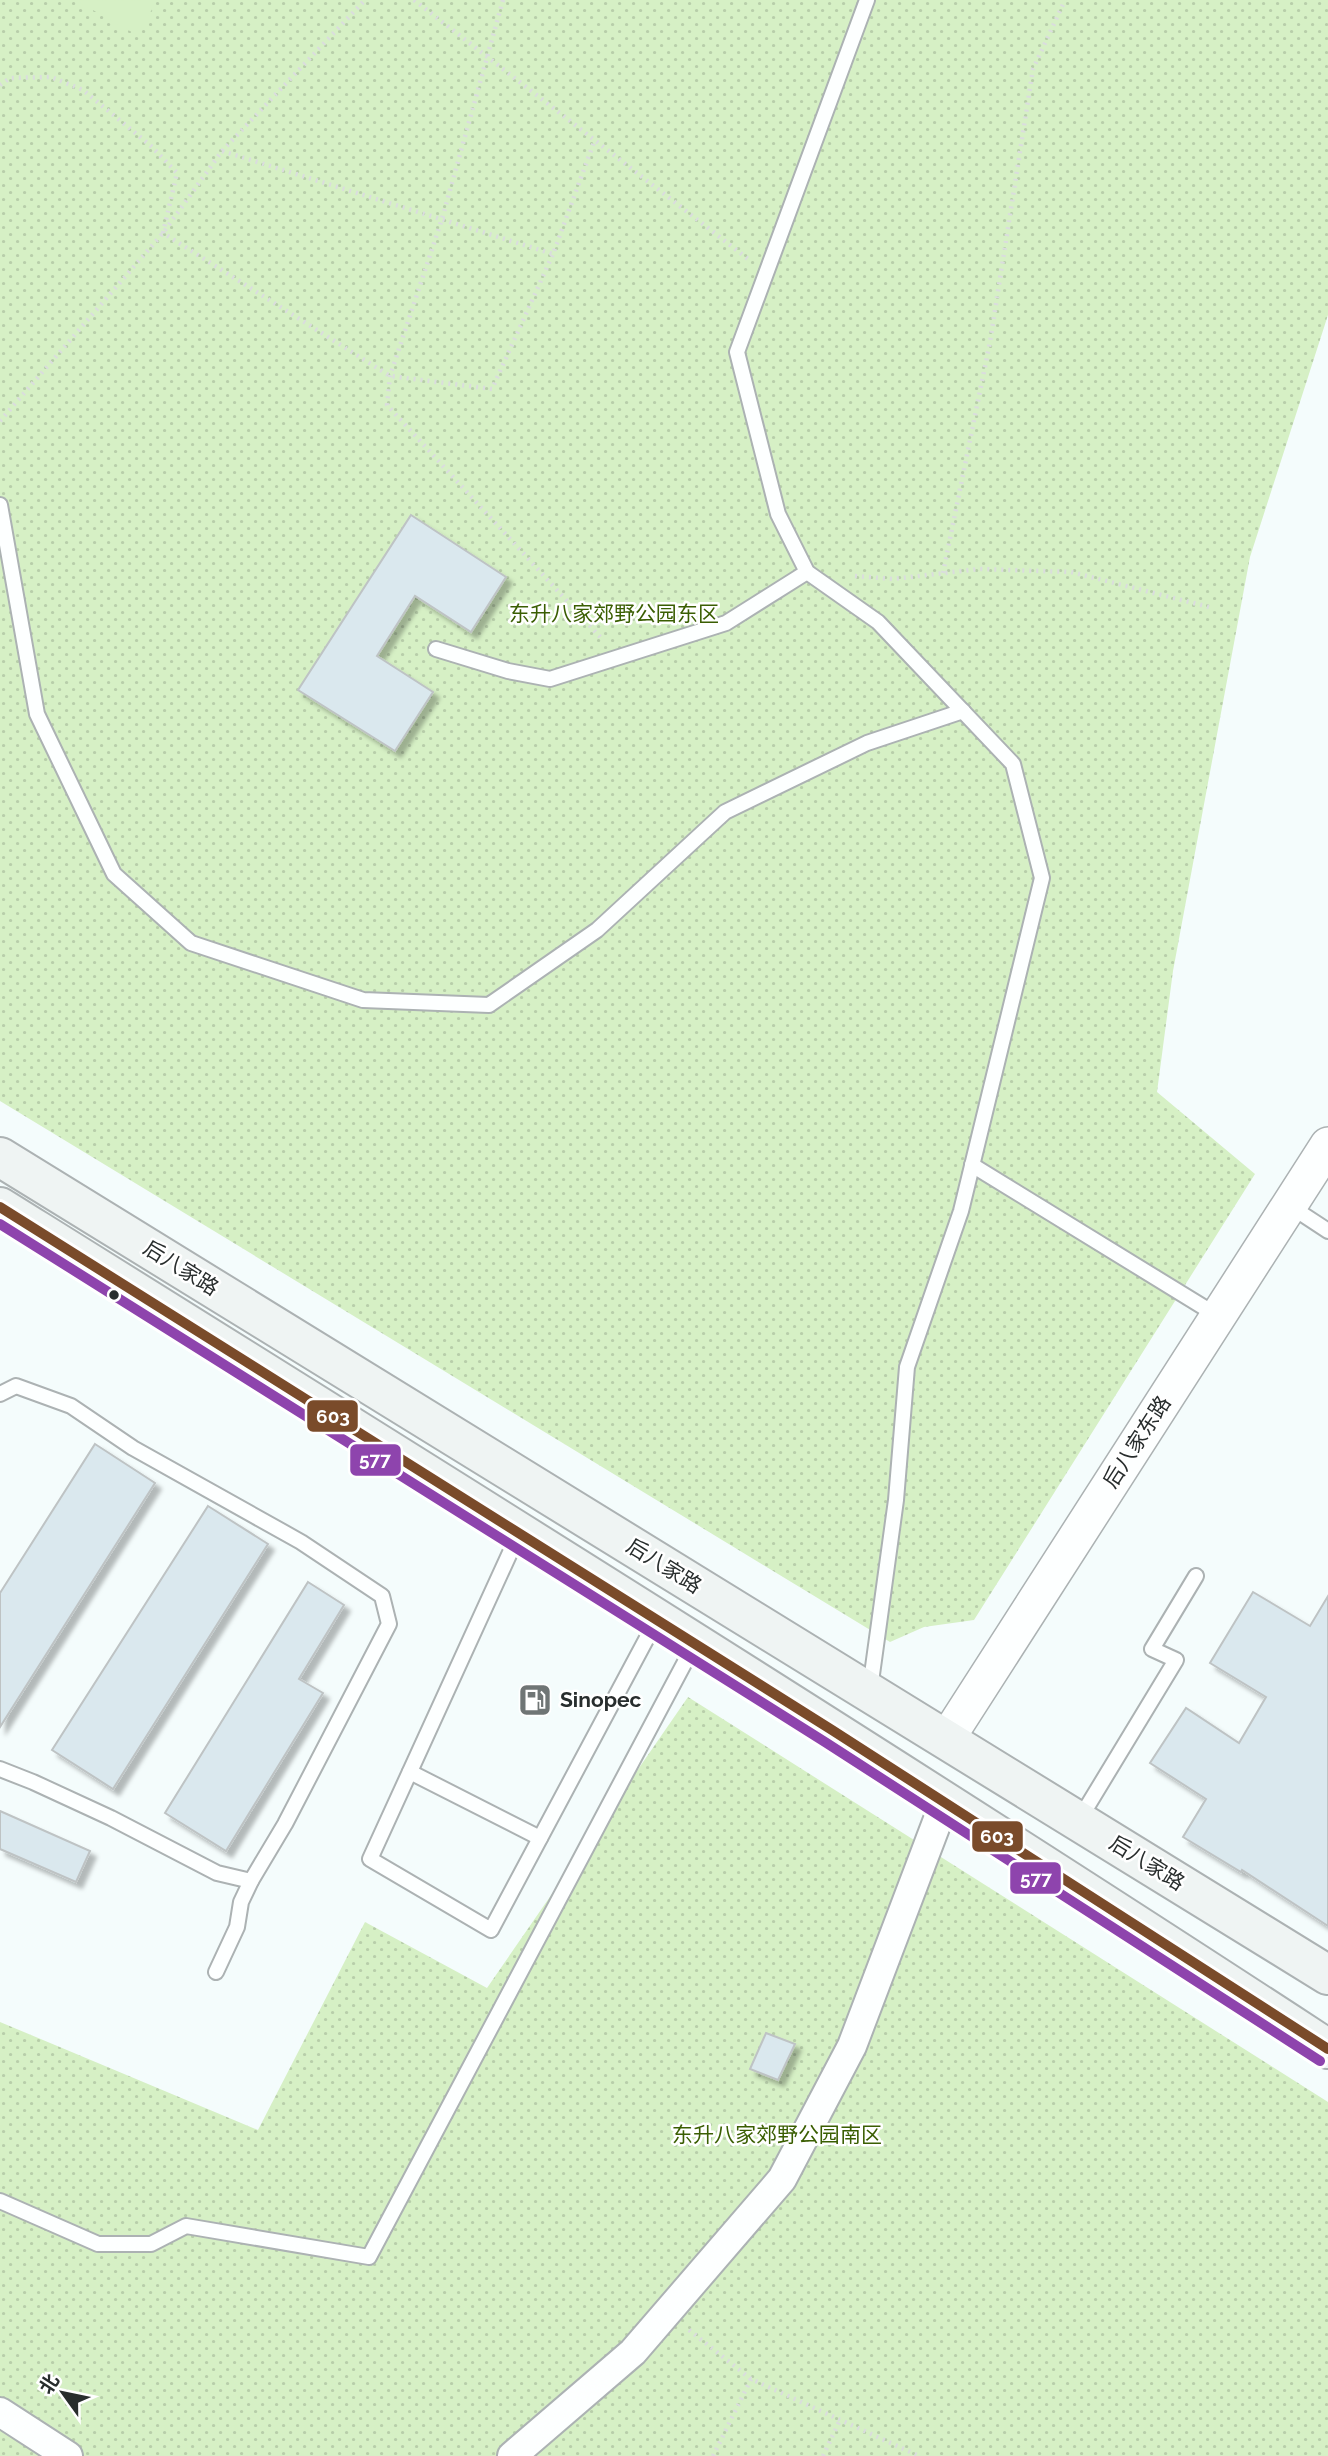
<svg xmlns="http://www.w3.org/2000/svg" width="1328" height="2456" viewBox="0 0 1328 2456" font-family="Raleway,'Noto Sans SC',sans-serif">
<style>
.park{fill:url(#park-dots)}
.pitch{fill:#d6f0c5}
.building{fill:#dae8ee;stroke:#bec3c4;stroke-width:2;filter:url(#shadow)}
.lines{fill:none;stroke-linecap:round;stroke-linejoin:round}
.service-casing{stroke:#acb2b3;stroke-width:18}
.minor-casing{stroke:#acb2b3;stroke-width:32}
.tertiary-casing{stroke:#acb2b3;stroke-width:38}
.secondary-casing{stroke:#acb2b3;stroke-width:42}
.path{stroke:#dadddd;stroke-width:4.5;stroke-dasharray:2 5;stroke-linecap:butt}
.service{stroke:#fdffff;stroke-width:14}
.minor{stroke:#fdffff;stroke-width:28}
.tertiary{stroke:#fdffff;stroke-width:35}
.secondary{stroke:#eff4f3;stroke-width:38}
.bus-1-casing{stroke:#fff;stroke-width:16}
.bus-2-casing{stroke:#fff;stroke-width:16}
.bus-1{stroke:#7a4b2a;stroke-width:10}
.bus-2{stroke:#8e44ad;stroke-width:10}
.bus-dot{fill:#282d2d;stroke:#fff;stroke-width:2.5}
.labels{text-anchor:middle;stroke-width:5;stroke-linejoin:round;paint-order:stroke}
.park-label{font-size:21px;fill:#3a5e02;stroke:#fff}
.street-label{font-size:21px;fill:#282d2d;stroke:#fff}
.poi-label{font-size:21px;font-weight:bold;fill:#282d2d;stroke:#fff;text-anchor:start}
.line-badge{stroke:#fff;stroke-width:2.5}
.badge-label{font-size:19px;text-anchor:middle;font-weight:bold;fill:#fff}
</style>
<defs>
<pattern id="park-dots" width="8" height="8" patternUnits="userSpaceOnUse" patternTransform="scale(1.75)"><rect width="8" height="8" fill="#d6f0c5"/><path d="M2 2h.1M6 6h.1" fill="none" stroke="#b8ceaa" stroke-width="1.8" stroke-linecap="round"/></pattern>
<filter id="shadow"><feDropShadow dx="6" dy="6" stdDeviation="2" flood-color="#0004"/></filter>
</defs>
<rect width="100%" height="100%" fill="#f4fcfc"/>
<!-- park -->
<g class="park">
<polygon points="0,0 1328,0 1328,315 1250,557 1173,971 1157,1092 1255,1174 974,1620 924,1627 890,1642 0,1101"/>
<polygon points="688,1697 1328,2102 1328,2456 0,2456 0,2022 258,2130 365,1922 487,1988"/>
</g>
<!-- pitch -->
<polygon class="pitch" points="144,0 154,6 137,35 77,1"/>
<!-- building -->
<g class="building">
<polygon points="411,515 506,577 471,632 415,596 377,656 433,692 395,751 298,690"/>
<polygon points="95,1444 155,1483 0,1727 0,1593"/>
<polygon points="208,1506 268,1544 113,1789 52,1750"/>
<polygon points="308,1582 344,1605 299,1679 323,1693 226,1851 165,1813"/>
<polygon points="1253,1592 1310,1626 1328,1596 1328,1926 1242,1870 1241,1872 1183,1837 1206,1799 1150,1763 1186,1708 1239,1743 1266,1697 1210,1663"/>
<polygon points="0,1811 90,1851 76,1882 0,1849"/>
<polygon points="766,2033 795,2044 778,2080 750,2069"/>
</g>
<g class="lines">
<defs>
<g id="service">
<polyline points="867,0 737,352 778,514 807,572 878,622 1013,764 1042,878 961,1211 907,1367 896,1500 870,1689"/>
<polyline points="0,505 37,714 114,874 191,943 363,1000 489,1005 597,930 725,812 867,743 963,711"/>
<polyline points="436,649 508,671 550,679 726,623 807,572"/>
<polyline points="972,1165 1218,1316"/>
<polyline points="1290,1206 1328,1231"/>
<polyline points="0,1394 16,1386 71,1406 133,1448 301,1542 382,1596 389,1624 285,1824 251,1881 217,1873 111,1818 33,1782 0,1769"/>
<polyline points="519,1533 370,1859 491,1930 656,1621"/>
<polyline points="410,1772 540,1838"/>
<polyline points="1079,1820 1176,1660 1152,1649 1196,1576"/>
<polyline points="216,1972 237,1927 241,1902 251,1881"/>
<polyline points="0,2201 98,2244 151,2244 186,2226 369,2257 694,1645"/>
</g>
<g id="minor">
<polyline points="0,2412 68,2456"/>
<polyline points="512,2456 633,2352 782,2179 852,2046 945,1801"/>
</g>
<polyline id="tertiary" points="946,1740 1328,1145"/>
<g id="secondary">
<polyline points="0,1157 1328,1975"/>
<path d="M0,1207C445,1485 889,1762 1328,2049"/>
</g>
</defs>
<!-- service casing -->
<use href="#service" class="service-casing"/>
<!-- minor casing -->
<use href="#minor" class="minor-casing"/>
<!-- tertiary casing -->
<use href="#tertiary" class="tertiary-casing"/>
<!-- secondary casing -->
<use href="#secondary" class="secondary-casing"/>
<!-- path -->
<g class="path">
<polyline points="414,0 748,259"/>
<polyline points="503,0 442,219 390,376 387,405 601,638"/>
<polyline points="0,85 10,78 51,77 83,90 151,146 177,173 163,233 390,376 492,389 553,254"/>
<polyline points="222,151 365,0"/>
<polyline points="0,421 163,233 222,151 553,254 594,142"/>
<polyline points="943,573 990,342 1033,69 1065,0"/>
<polyline points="855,576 893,579 979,569 1071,572 1213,608"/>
<polyline points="689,2330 751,2379 919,2456"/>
<polyline points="713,2456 751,2379"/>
<polyline points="823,2456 840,2420"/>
</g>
<!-- service -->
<use href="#service" class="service"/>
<!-- minor -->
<use href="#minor" class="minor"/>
<!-- tertiary -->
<use href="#tertiary" class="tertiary"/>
<!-- secondary -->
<use href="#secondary" class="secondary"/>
<defs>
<polyline id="bus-1" points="0,1207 832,1730 1328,2049"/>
<polyline id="bus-2" points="0,1224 825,1742 1320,2061"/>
</defs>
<!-- bus-1 casing -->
<use href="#bus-1" class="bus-1-casing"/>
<!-- bus-2 casing -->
<use href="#bus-2" class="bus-2-casing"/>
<!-- bus-1 -->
<use href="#bus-1" class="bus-1"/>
<!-- bus-2 -->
<use href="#bus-2" class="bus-2"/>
</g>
<!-- icons -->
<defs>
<symbol id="fuel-square" viewBox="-11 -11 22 22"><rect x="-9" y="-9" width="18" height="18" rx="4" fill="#6f7575" stroke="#fff"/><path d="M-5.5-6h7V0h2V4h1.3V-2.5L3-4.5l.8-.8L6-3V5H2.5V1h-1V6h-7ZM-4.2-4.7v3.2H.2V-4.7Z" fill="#fff"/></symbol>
</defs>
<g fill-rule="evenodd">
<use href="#fuel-square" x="516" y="1681" width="38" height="38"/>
</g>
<!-- markers -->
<circle class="bus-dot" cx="114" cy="1295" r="6"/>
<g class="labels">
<!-- park labels -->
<g class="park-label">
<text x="614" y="621">东升八家郊野公园东区</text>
<text x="777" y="2142">东升八家郊野公园南区</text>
</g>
<!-- street labels -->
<g class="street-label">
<text transform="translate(181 1268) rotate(32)" y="7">后八家路</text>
<text transform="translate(1137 1442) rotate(-57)" y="7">后八家东路</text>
<text transform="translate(664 1566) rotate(32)" y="7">后八家路</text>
<text transform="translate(1147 1863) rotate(32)" y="7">后八家路</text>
</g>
<!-- poi labels -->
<g class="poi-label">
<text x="560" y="1707">Sinopec</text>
</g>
</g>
<g class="line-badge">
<rect x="306" y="1399" width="53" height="34" rx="7" fill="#7a4b2a"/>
<rect x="349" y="1443" width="53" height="34" rx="7" fill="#8e44ad"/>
<rect x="971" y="1820" width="53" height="33" rx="7" fill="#7a4b2a"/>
<rect x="1009" y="1861" width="53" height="34" rx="7" fill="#8e44ad"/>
</g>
<g class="badge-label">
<text x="333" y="1423">603</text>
<text x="375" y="1466">577</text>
<text x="997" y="1843">603</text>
<text x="1036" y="1885">577</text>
</g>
<!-- north arrow -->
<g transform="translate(63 2393) rotate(303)" stroke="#ffffff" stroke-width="5" paint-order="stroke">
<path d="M0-5L12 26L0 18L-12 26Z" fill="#282d2d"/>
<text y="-10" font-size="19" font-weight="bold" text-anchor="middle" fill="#282d2d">北</text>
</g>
</svg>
